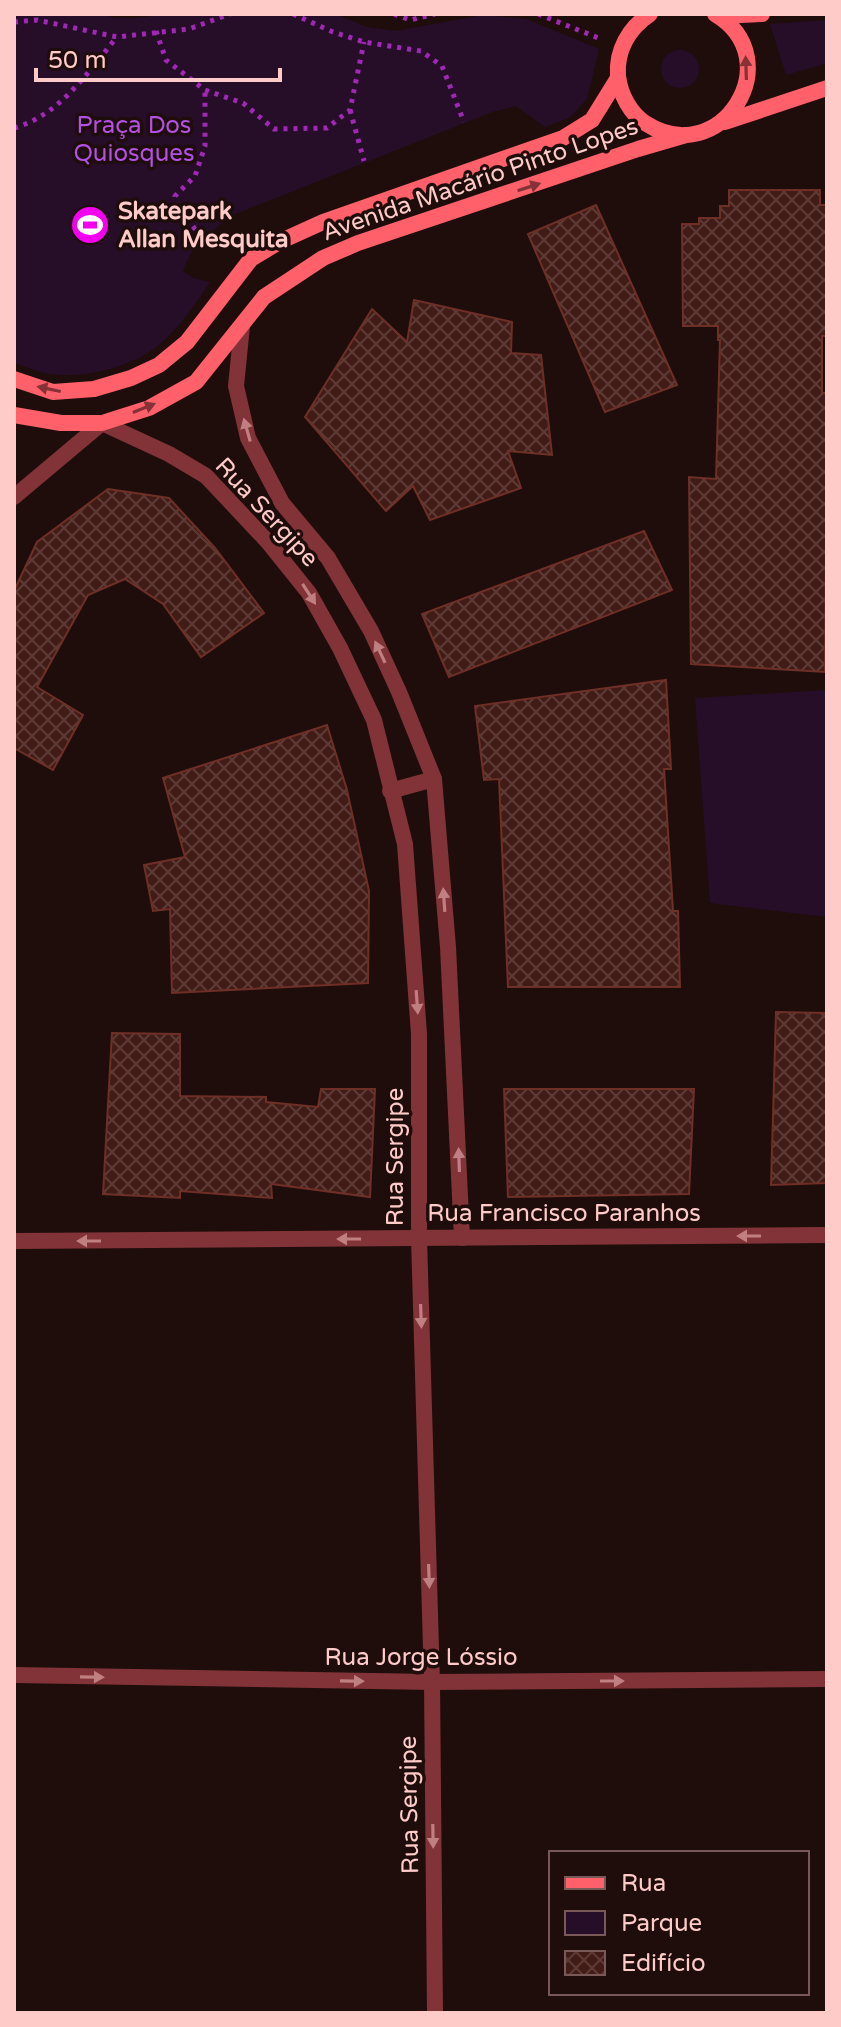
<svg xmlns="http://www.w3.org/2000/svg" width="841" height="2027" viewBox="0 0 841 2027" font-family="'Varela Round',sans-serif">
<style>
.green{fill:#260e29}
.building{fill:url(#building-cross-hatch);stroke:#6e2f27;stroke-width:2}
.lines{fill:none;stroke-linecap:round;stroke-linejoin:round}
.path{stroke:#a127b6;stroke-width:5;stroke-dasharray:4 6;stroke-linecap:butt}
.minor{stroke:#813337;stroke-width:16}
.secondary{stroke:#ff606a;stroke-width:16}
.oneway{fill:#843236}
.oneway2{fill:#c07f80}
.labels{text-anchor:middle;stroke-width:7;stroke-linejoin:round;paint-order:stroke}
.park-label{font-size:24px;fill:#b350e5;stroke:#1f0d0b}
.street-label{font-size:24px;fill:#ffcbc9;stroke:#1f0d0b}
.poi-label{font-size:24px;font-weight:bold;fill:#ffcbc9;stroke:#1f0d0b;text-anchor:start}
</style>
<defs>
<pattern id="building-cross-hatch" width="8" height="8" patternUnits="userSpaceOnUse" patternTransform="scale(2)"><rect width="8" height="8" fill="#411b16"/><path d="M0 0l8 8M0 8l8-8" fill="none" stroke="#5e3b37"/></pattern>
</defs>
<rect width="100%" height="100%" fill="#1f0d0b"/>
<!-- green -->
<g class="green">
<path d="M14,14H102L114,18H136L169,14H335L367,27L395,31L483,15L526,19L599,49L587,99L569,118L545,127L516,106L492,112L233,215C212,231 191,245 183,271L193,278L210,282C195,304 181,326 160,344C134,367 83,379 49,374C38,372 25,366 14,363Z"/>
<polygon points="827,20 827,63 786,75 770,24"/>
<circle cx="680" cy="69" r="19"/>
<polygon points="827,690 827,917 710,903 695,698"/>
</g>
<!-- building -->
<g class="building">
<polygon points="729,190 820,190 820,205 827,205 827,336 822,336 822,393 827,393 825,672 691,664 689,477 716,479 720,340 718,340 718,326 683,326 682,224 699,224 699,218 720,218 720,206 729,206"/>
<polygon points="596,205 677,385 605,412 528,234"/>
<polygon points="414,300 512,322 511,353 541,355 552,455 508,451 521,488 430,520 413,486 386,511 305,417 372,309 407,342"/>
<polygon points="108,489 169,498 215,548 264,613 201,657 163,604 125,579 88,595 37,687 83,715 53,770 14,748 14,591 37,542"/>
<polygon points="644,531 672,590 449,677 422,614"/>
<polygon points="666,680 671,769 664,769 673,911 678,911 680,987 508,987 499,779 484,780 475,706"/>
<polygon points="327,725 347,790 369,891 368,983 172,993 170,909 153,911 144,865 185,857 163,778"/>
<polygon points="776,1012 827,1013 827,1183 771,1185"/>
<polygon points="112,1033 180,1034 180,1096 266,1097 266,1102 318,1107 321,1089 375,1089 370,1197 271,1184 272,1198 180,1191 180,1198 103,1194"/>
<polygon points="504,1089 694,1089 689,1194 508,1197"/>
</g>
<g class="lines">
<!-- path -->
<g class="path">
<polyline points="293,14 333,32 364,42 421,51 442,66 464,122"/>
<polyline points="394,14 410,20 435,14"/>
<polyline points="538,14 601,39"/>
<polyline points="14,22 37,20 117,37 189,29 230,14"/>
<polyline points="156,31 166,60 205,90 243,103 274,129 327,128 350,110 364,42"/>
<polyline points="350,110 364,161"/>
<path d="M14,128C60,115 87,73 117,37"/>
<polyline points="202,237 176,207 175,196 195,176 205,146 205,90"/>
</g>
<!-- minor -->
<g class="minor">
<polyline points="242,326 236,386 248,438 282,503 328,558 371,631 399,692 434,779 448,947 462,1238"/>
<polyline points="14,497 102,423 169,454 206,476 268,542 309,593 340,648 374,720 405,844 419,1034 419,1238 432,1682 435,2013"/>
<polyline points="390,791 434,779"/>
<polyline points="14,1241 827,1235"/>
<polyline points="14,1675 432,1682 827,1679"/>
</g>
<!-- secondary -->
<g class="secondary">
<path d="M650,14C629,28 616,50 618,76C620,94 630,113 645,123C721,172 791,59 715,14"/>
<polyline points="720,16 762,14"/>
<polyline points="725,122 827,88"/>
<polyline points="14,379 53,392 94,389 131,378 159,365 187,342 251,259 279,242 323,222 563,138 592,120 618,78"/>
<polyline points="14,415 61,423 102,423 149,408 196,382 264,297 323,258 358,243 638,149 686,135"/>
</g>
</g>
<!-- one-way arrows -->
<defs><path id="oneway-solid" d="M-6-.8H1V-3.2L6.5 0L1 3.2V.8H-6Z" transform="scale(2)"/></defs>
<g class="oneway">
<use href="#oneway-solid" transform="translate(746 68) rotate(-92)"/>
<use href="#oneway-solid" transform="translate(529 187) rotate(-18)"/>
<use href="#oneway-solid" transform="translate(49 389) rotate(-168)"/>
<use href="#oneway-solid" transform="translate(144 408) rotate(-22)"/>
</g>
<g class="oneway2">
<use href="#oneway-solid" transform="translate(247 430) rotate(-106)"/>
<use href="#oneway-solid" transform="translate(309 594) rotate(57)"/>
<use href="#oneway-solid" transform="translate(380 652) rotate(-115)"/>
<use href="#oneway-solid" transform="translate(444 900) rotate(-94)"/>
<use href="#oneway-solid" transform="translate(417 1002) rotate(86)"/>
<use href="#oneway-solid" transform="translate(459 1160) rotate(-92)"/>
<use href="#oneway-solid" transform="translate(749 1236) rotate(180)"/>
<use href="#oneway-solid" transform="translate(349 1239) rotate(180)"/>
<use href="#oneway-solid" transform="translate(89 1241) rotate(180)"/>
<use href="#oneway-solid" transform="translate(421 1316) rotate(88)"/>
<use href="#oneway-solid" transform="translate(429 1576) rotate(88)"/>
<use href="#oneway-solid" transform="translate(92 1677) rotate(1)"/>
<use href="#oneway-solid" transform="translate(352 1681) rotate(1)"/>
<use href="#oneway-solid" transform="translate(612 1681)"/>
<use href="#oneway-solid" transform="translate(433 1836) rotate(89)"/>
</g>
<!-- icons -->
<defs>
<symbol id="stadium-disc" viewBox="-11 -11 22 22"><circle r="9.5" fill="#f400f0" stroke="#1f0d0b"/><path d="M0-5a6.5 5 0 1 0 0 10a6.5 5 0 1 0 0-10ZM-3.5-1.8h7v3.6h-7Z" fill="#fff"/></symbol>
</defs>
<g fill-rule="evenodd">
<use href="#stadium-disc" x="68" y="203" width="44" height="44"/>
</g>
<g class="labels">
<!-- park labels -->
<g class="park-label">
<text x="134" y="133">Praça Dos<tspan x="134" dy="28">Quiosques</tspan></text>
</g>
<!-- street labels -->
<g class="street-label">
<text transform="translate(480 179) rotate(-19)" y="8">Avenida Macário Pinto Lopes</text>
<text transform="translate(267 512) rotate(47)" y="8">Rua Sergipe</text>
<text transform="translate(395 1157) rotate(-90)" y="8">Rua Sergipe</text>
<text x="564" y="1221">Rua Francisco Paranhos</text>
<text x="421" y="1665">Rua Jorge Lóssio</text>
<text transform="translate(409 1805) rotate(-91)" y="8">Rua Sergipe</text>
</g>
<!-- poi labels -->
<g class="poi-label">
<text x="118" y="219">Skatepark<tspan x="118" dy="28">Allan Mesquita</tspan></text>
</g>
</g>
<!-- border -->
<rect width="841" height="2027" fill="none" stroke="#ffcbc9" stroke-width="32"/>
<!-- legend -->
<rect x="549" y="1851" width="260" height="144" fill="#1f0d0b" stroke="#795957" stroke-width="2"/>
<rect x="565" y="1877" width="40" height="12" fill="#ff606a" stroke="#795957" stroke-width="2"/>
<text x="621" y="1891" font-size="24" fill="#ffcbc9">Rua</text>
<rect x="565" y="1911" width="40" height="24" fill="#260e29" stroke="#795957" stroke-width="2"/>
<text x="621" y="1931" font-size="24" fill="#ffcbc9">Parque</text>
<rect x="565" y="1951" width="40" height="24" fill="url(#building-cross-hatch)" stroke="#795957" stroke-width="2"/>
<text x="621" y="1971" font-size="24" fill="#ffcbc9">Edifício</text>
<!-- scale -->
<path d="M36 68v12h244v-12" fill="none" stroke="#ffcbc9" stroke-width="4"/>
<text x="48" y="68" font-size="24" fill="#ffcbc9" stroke="#1f0d0b" stroke-width="6" paint-order="stroke">50 m</text>
</svg>
